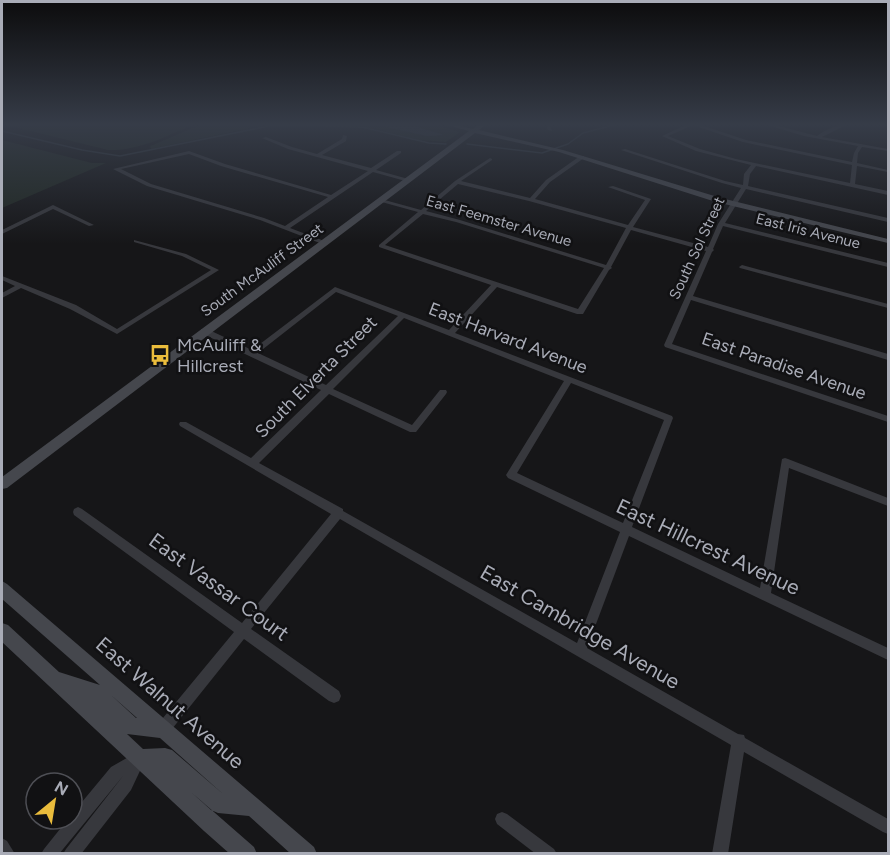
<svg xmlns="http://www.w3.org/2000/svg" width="890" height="855" viewBox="0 0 890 855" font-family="Figtree,sans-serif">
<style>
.green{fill:#202822}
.water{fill:#2f363d}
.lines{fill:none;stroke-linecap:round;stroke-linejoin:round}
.stream{stroke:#2f363d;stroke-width:1.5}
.street{fill:#37383d;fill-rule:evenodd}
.secondary{fill:#45474d;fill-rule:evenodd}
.labels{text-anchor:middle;stroke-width:5;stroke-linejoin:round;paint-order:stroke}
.far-street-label{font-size:15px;fill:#a9acb7;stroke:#111113}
.street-label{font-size:18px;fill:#a9acb7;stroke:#111113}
.poi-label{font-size:18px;fill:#a9acb7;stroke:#111113;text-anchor:start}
.near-street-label{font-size:21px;fill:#a9acb7;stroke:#111113}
</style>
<rect width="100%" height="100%" fill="#161618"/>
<!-- green -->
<g class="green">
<path d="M2,124H195C166,136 140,151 108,150Z"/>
<polygon points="202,124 283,124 264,125 151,149 150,146 153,145"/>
<polygon points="286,124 432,124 460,132 446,142 419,140 372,128"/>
<polygon points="2,140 92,163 106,163 2,208"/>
</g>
<!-- water -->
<polygon class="water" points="373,124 408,124 444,135 427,136"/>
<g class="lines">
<!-- stream -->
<g class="stream">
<polyline points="625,124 653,124"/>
<polyline points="2,131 82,150 120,156 274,125 362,127 429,143 446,144"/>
<polyline points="467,144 542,153 568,144 583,133 618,124"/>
</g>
<!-- street -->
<g class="street">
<polygon points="548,124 553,124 550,126 552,131 548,130 546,126"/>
<path d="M688,124H698L746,140L852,162L854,153L858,146L804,136L764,124H771L817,136C825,130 838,124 848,124L822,137L888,149V151L862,147L858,153L857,163L888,170V172L857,166L855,184L888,191V195L756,166L750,174L748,186L888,218V222L746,189L725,223L888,263V267L723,226L713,249L714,250L712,252L693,296L888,354V360L691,300L672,344L888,416V422L665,347L664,345L706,251L631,230L611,267L612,268L609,270L583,314H577L497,287L455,333L672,416L673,418L632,527L760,588L782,459L785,458L788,459L888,498V506L789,468L771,593L888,648V660L629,536L587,648L738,734L744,735L745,738L888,819V834L883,832L744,752L728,854H712L731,745L340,519L251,629L339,691L341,696L339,701L334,703L329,701L244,639L168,734L163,736L158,734L156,729L158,724L234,632L74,515L73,512L74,509L78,507L82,509L242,623L331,514L180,426L179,424L180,422H186L251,458L321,390L201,333V329H207L252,350L335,287L449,330L491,285L379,247V245L418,212L378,201L381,199L421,210L455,181L490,158L492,159V160L461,181L530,198L546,180L580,156H584V158L550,182L535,199L628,225L645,200L608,187L613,186L651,199L633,227L708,247L718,224L741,188L722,183L621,150L625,149L725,181L743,185L744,174L751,165L696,151L662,136ZM693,125L743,142L852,165L850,183L736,159L700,149L668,136ZM458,184L529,201L626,228L606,265L460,220L426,211ZM423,214L456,222L604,268L578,309L385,245ZM336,292L398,316L326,385L258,353ZM404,318L564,381L506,475L508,478L620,532L577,643L343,511V509L259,463L329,394L410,432H416L446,394L447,392L446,390H440L412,425L333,389ZM571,383L664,420L623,523L517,473Z"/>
<path d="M343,135L347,136L346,141L322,155L371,168L397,151H401V153L376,170L412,180L409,182L373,172L290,228L327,242L328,243L325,245L260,220L147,186L113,169L189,151L225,164L331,195L368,171L288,149L262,138L266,137L292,147L317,154L342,139ZM189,154L221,166L328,197L285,226L264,218L151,184L121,169Z"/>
<polygon points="53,205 94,225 89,226 53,209 2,234 2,230"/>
<polygon points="134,240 186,254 219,270 117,334 70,309 21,288 2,298 2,293 15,286 2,280 2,276 76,305 117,329 211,270 182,256 134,242"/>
<polygon points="742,265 888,304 888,308 740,268 739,267"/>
<polygon points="139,751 144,753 146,758 131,790 81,854 63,854 66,849 123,776 59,854 41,854 44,849 68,819 72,819 72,814 111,767"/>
<polygon points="502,812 507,814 554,849 557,854 536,854 497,824 495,819 497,814"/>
<polygon points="2,838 7,841 15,854 2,854"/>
</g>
<!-- secondary -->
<g class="secondary">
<polygon points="443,124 453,124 473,129 479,124 486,124 479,130 563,150 721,198 888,239 888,243 716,202 559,152 475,133 7,488 2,489 2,477 469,131"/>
<path d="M2,581L7,584L314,847L317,854H291L249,816L218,813L211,810L191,792L254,847L257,854H230L204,831L2,642V623L8,625L59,672L100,685L2,599ZM111,695L137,718H136ZM127,734L160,738L223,794L172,750L165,748L143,749Z"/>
</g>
</g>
<!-- sky -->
<linearGradient id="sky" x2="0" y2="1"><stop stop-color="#0c0c0d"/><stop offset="0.51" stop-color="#363c48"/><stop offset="1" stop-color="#363c48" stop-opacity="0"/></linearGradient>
<rect width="890" height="244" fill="url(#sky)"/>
<!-- icons -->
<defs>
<symbol id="bus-bare" viewBox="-9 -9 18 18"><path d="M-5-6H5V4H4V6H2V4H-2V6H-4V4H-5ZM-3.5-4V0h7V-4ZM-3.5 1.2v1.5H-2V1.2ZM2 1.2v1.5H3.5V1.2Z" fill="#eabc3c" stroke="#111113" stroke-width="2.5" paint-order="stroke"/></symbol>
</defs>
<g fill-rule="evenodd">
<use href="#bus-bare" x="145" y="340" width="30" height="30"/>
</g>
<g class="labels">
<!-- far-street labels -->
<g class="far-street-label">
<text transform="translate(499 221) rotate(16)" y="5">East Feemster Avenue</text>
<text transform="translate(808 231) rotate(14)" y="5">East Iris Avenue</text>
<text transform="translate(697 248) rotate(-65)" y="5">South Sol Street</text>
<text transform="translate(262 270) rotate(-36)" y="5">South McAuliff Street</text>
</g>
<!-- street labels -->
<g class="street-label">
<text transform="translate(508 338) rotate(21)" y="6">East Harvard Avenue</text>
<text transform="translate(784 366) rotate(19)" y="6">East Paradise Avenue</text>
<text transform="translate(316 377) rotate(-45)" y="6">South Elverta Street</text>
</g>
<!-- poi labels -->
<g class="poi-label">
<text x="177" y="351">McAuliff &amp;<tspan x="177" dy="21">Hillcrest</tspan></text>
</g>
<!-- near-street labels -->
<g class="near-street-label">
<text transform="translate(708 547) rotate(25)" y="7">East Hillcrest Avenue</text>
<text transform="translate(219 587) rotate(36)" y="7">East Vassar Court</text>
<text transform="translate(580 627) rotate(30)" y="7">East Cambridge Avenue</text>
<text transform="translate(170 703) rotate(41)" y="7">East Walnut Avenue</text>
</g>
</g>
<!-- border -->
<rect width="890" height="855" fill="none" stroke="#a9acb7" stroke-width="6"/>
<!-- north arrow -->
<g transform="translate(54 801) rotate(30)"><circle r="28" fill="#111113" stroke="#4e4f55" stroke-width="1.5"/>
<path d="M0-4.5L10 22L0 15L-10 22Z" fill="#eabc3c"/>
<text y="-9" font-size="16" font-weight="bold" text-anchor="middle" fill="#a9acb7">N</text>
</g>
</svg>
